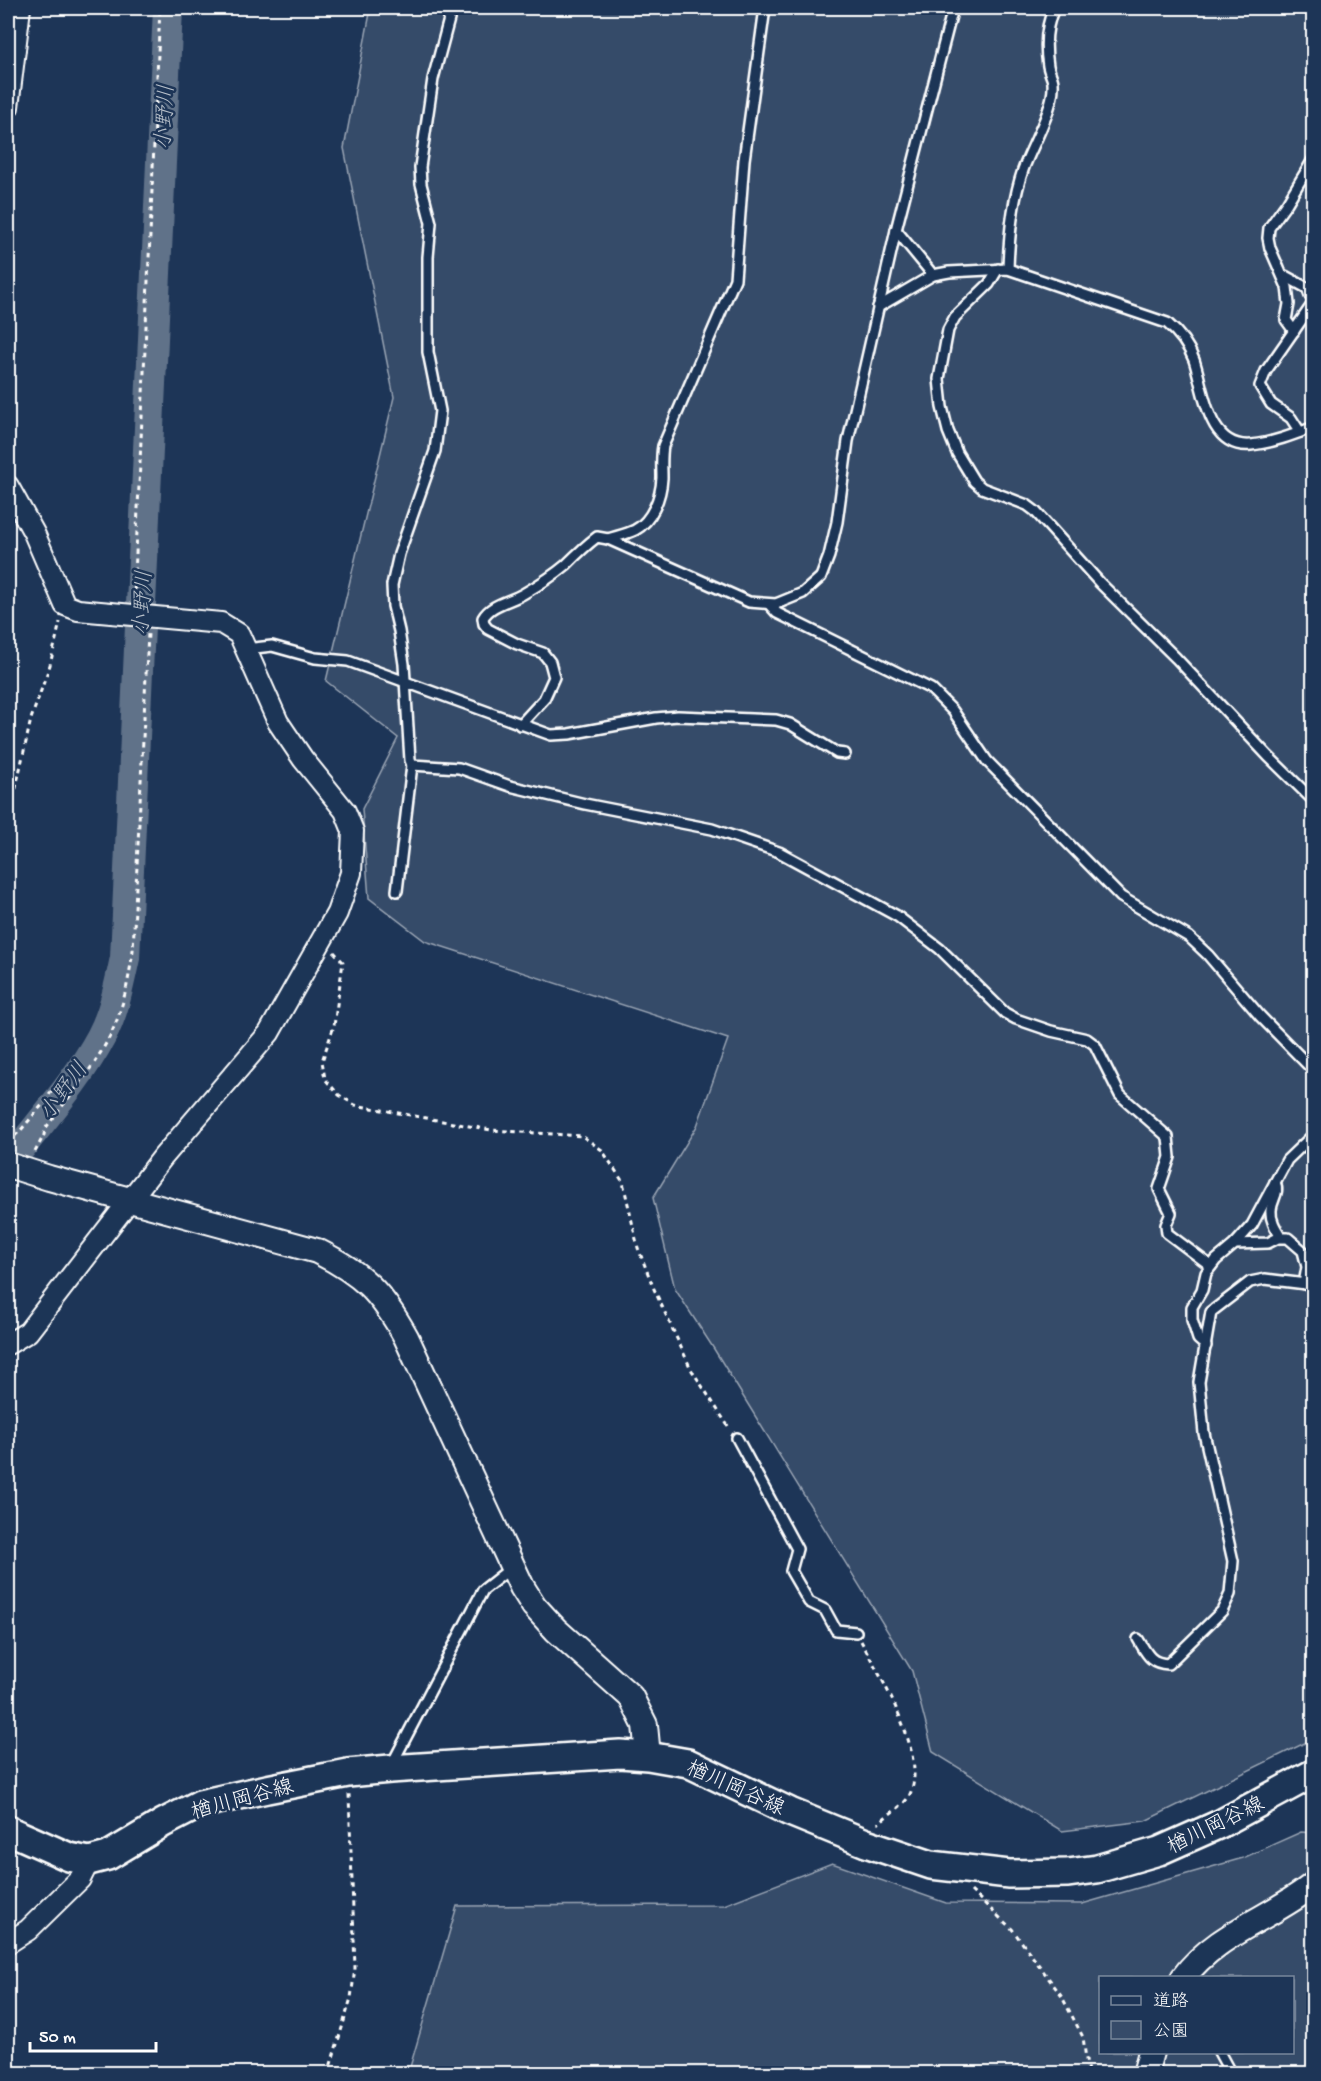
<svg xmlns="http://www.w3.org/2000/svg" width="1321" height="2081" viewBox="0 0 1321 2081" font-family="'Gochi Hand','Klee One',sans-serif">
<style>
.green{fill:#364b69;stroke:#9aa5b4;stroke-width:1.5;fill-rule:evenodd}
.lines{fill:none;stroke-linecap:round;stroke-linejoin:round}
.river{stroke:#617289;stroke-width:30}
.service-casing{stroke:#fff;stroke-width:14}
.minor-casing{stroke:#fff;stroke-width:24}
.tertiary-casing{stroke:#fff;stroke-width:28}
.secondary-casing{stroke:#fff;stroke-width:32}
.path{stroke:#fff;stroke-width:3;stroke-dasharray:4.5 4.5;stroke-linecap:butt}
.service{stroke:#1d3557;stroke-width:9}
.minor{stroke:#1d3557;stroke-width:20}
.tertiary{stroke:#1d3557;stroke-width:24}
.secondary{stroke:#1d3557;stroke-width:27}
.labels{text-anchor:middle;stroke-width:5;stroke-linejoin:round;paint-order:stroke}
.street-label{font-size:21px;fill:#fff;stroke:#1d3557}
.water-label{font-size:22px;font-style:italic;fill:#b8c0ca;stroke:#1d3557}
</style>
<rect width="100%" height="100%" fill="#1d3557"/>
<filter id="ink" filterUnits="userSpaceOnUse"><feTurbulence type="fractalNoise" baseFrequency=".0167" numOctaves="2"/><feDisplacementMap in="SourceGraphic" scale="12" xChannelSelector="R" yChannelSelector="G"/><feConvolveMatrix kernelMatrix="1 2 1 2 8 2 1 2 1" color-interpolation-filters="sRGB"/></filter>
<g filter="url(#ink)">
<!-- green -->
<g class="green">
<polygon points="371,8 1313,8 1313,1739 1145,1821 1062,1831 933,1752 912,1671 714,1349 675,1289 653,1198 697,1126 728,1039 425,941 369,898 362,809 398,738 326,681 394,397 344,148"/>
<path d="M1301,1832L1313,1833V2073L408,2074L457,1906L724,1905L832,1863L946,1903L1082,1904L1243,1858ZM1100,1978H1292V2052H1100Z"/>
</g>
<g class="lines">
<!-- river -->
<path class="river" d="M8,1164C39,1123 77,1082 101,1037C114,1013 119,985 125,958L168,8"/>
<defs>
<g id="service">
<polyline points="452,8 433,79 420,167 421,184 431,223 428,257 428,352 440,411 435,451 399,554 392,585 393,606 399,631 404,664 410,760 412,765 459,768 510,786 585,804 712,829 779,852 897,916 940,949 1005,1013 1016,1019 1051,1031 1087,1039 1095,1045 1120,1095 1168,1137 1170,1157 1159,1189 1171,1213 1166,1225 1167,1233 1211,1266"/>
<polyline points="896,230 933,275"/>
<polyline points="998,269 989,284 955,317 948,330 939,379 942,407 948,431 957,453 974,481 982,488 1027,505 1035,511 1100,583 1176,658 1268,756 1314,801"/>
<path d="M1008,269C1009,235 1012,202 1023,170C1031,147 1055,107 1053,83C1053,78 1049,72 1048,66C1045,47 1046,25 1054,8"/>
<polyline points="1283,276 1285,276 1307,288 1310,296 1314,298"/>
<path d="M878,307L933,275L949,272L1008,269L1167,323C1179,333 1188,344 1194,360C1204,389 1207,449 1251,445C1272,443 1293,435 1314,427"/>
<polyline points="1294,331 1286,320 1289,304 1287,287 1270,248 1268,238 1269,228 1287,203 1314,158"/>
<polyline points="1300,432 1291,418 1271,404 1260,386 1266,371 1314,302"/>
<path d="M608,539C617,536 627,534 635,530C652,521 661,497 662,478C662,467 661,457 663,446L735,279L744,160L765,8"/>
<polyline points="769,604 777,613 931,689 953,711 987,761 1121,897 1189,937 1208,955 1260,1016 1314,1071"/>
<polyline points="246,649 272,646 315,658 348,661 551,735 569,734 656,718 678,716 776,720 790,724 837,753 845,754"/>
<path d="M520,725L544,699L554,677L550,662L543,653L517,644L488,629L484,624L483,618C491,604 509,602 523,594C537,586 553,576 566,565C576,555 585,546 597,537L608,539L749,602L776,604L803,593L821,577L829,556L837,522L848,441L896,230L953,8"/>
<polyline points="397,891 412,765"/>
<path d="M1275,1182C1280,1193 1272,1199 1271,1210C1270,1220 1276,1229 1281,1237"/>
<polyline points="1235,1244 1252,1225 1287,1160 1314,1134"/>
<polyline points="1206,1346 1198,1339 1192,1320 1192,1307 1202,1290 1206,1273 1216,1260 1235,1244 1268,1243 1278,1238 1288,1238 1303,1251 1307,1267 1304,1284"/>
<polyline points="737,1438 797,1549 791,1571 809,1602 825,1610 836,1630 856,1632"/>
<path d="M1138,1639C1147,1654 1150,1663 1168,1664L1222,1611L1230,1594L1233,1561L1204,1433L1199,1382L1211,1312L1250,1282L1265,1279L1314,1285"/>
<polyline points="392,1764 483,1590 511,1568"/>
<polyline points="1219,2052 1231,2074"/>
</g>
<g id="minor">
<polyline points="8,107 20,8"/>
<polyline points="8,486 34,533 65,605 78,610 221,623 239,634 278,722 303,759 345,811 353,831 351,873 337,913 269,1033 163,1157 28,1332 8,1344"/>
<polyline points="8,1943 28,1930 80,1879 89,1861"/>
</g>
<g id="tertiary">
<path d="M8,1165L49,1178L317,1251C363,1274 381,1292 406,1337L522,1587L534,1606L556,1630L631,1697L645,1725L648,1756"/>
<path d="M1183,1978C1216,1933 1272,1918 1314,1884"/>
<polyline points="1145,2074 1151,2052"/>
</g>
<polyline id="secondary" points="8,1830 69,1857 89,1861 108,1856 163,1823 200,1804 267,1789 348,1773 390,1769 620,1754 648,1756 688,1763 790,1812 866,1843 931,1865 1009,1874 1068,1873 1097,1869 1159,1851 1220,1824 1314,1773"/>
</defs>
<!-- service casing -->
<use href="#service" class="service-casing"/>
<!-- minor casing -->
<use href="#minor" class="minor-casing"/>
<!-- tertiary casing -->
<use href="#tertiary" class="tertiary-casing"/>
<!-- secondary casing -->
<use href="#secondary" class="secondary-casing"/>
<!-- path -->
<g class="path">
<polyline points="134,599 160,8"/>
<polyline points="8,824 31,719 50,665 60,622"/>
<polyline points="334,952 343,962 334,1026 322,1061 325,1079 339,1095 355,1105 491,1130 582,1136 602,1150 623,1182 638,1248 654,1289 691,1369 730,1429"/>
<polyline points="8,1142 21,1130 48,1098 52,1089"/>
<path d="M35,1152L44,1135L45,1129C67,1099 93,1069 110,1036C123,1010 129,979 133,950L148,633"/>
<path d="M861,1641C880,1676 930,1758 909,1796C903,1807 887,1814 878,1824"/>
<polyline points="971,1891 1012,1929 1061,1995 1083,2037 1088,2074"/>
<polyline points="328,2074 351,1998 355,1968 349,1794"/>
</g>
<!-- service -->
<use href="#service" class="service"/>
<!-- minor -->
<use href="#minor" class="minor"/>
<!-- tertiary -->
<use href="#tertiary" class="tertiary"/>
<!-- secondary -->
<use href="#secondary" class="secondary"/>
</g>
</g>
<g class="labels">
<!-- street labels -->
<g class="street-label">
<text transform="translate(736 1787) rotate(24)" y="7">楢川岡谷線</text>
<text transform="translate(242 1798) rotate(-15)" y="7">楢川岡谷線</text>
<text transform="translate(1215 1824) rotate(-26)" y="7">楢川岡谷線</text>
</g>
<!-- water labels -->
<g class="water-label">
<text transform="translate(163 117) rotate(-87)" y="8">小野川</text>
<text transform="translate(141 603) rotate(-87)" y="8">小野川</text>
<text transform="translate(62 1090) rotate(-54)" y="8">小野川</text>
</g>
</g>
<!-- margin -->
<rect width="1321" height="2081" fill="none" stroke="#1d3557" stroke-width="30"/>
<rect x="15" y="15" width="1291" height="2051" fill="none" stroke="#fff" stroke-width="2" filter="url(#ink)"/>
<!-- legend -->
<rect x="1099" y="1976" width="195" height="78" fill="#1d3557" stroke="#77869a" stroke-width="1.5"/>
<rect x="1111" y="1996" width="30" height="9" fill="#1d3557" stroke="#77869a" stroke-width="1.5"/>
<text x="1153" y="2006" font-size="18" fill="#ffffff">道路</text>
<rect x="1111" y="2021" width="30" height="18" fill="#364b69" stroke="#77869a" stroke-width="1.5"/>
<text x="1153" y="2036" font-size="18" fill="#ffffff">公園</text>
<!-- scale -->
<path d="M30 2042v9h126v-9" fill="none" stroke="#ffffff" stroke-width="3"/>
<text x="39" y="2042" font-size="18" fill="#ffffff" stroke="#1d3557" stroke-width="4.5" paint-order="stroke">50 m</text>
</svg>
